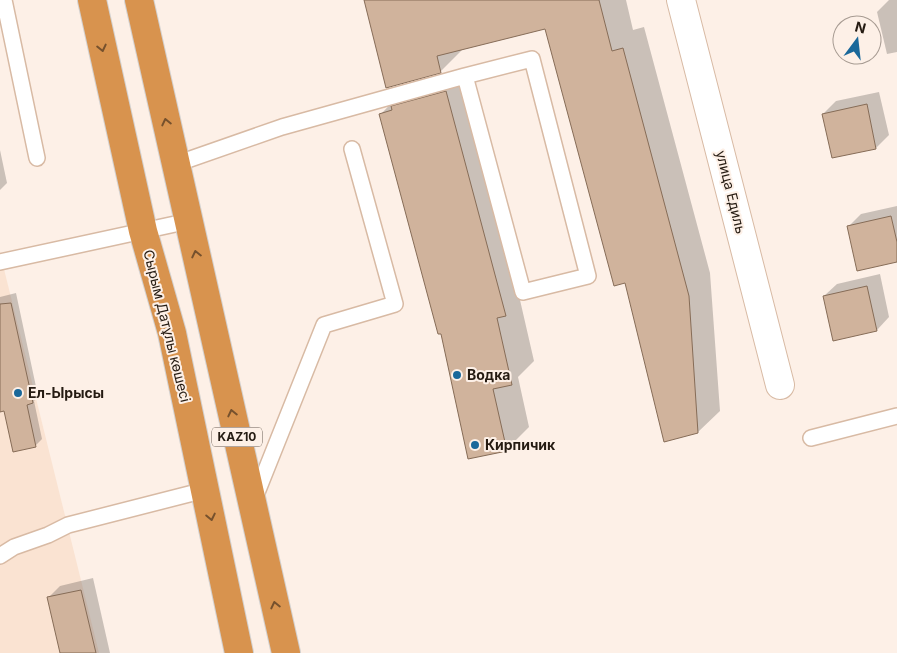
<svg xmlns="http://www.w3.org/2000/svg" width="897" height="653" viewBox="0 0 897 653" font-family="Inter,sans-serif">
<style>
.built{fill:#fae3d2}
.shadow{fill:#0003}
.building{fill:#d0b39c;stroke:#866c57}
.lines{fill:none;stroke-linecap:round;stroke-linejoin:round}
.service-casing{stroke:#d8baa4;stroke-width:18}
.minor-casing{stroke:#d8baa4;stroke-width:30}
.trunk-casing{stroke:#d3d1d0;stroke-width:30}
.service{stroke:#fff;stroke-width:15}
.minor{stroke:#fff;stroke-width:28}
.trunk{stroke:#d8934e;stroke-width:28}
.oneway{stroke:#76512d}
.poi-dot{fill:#1a689a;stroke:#fdf0e7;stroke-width:2}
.labels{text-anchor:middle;stroke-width:4;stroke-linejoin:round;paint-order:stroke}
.shield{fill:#fdf0e7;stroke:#665b52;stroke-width:1}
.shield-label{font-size:12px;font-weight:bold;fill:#251b12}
.street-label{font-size:14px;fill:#251b12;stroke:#fdf0e7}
.poi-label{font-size:14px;font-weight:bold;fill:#251b12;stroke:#fdf0e7;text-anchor:start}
</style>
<rect width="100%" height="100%" fill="#fdf0e7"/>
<!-- built -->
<polygon class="built" points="0,251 2,261 99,653 0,653"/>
<!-- shadow -->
<g class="shadow">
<polygon points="365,0 626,0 633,30 644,27 710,273 720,411 698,432 626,281 546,28 462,49 462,50 440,72"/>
<polygon points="889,0 897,0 897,52 887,54 877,12"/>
<polygon points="468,69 528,292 520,300 534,361 518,377 529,427 506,450 441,332 381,114 403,91"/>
<polygon points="879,92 889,135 876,148 833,157 823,114 836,101"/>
<polygon points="0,150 7,183 0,190"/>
<polygon points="897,206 897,261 848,227 861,214"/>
<polygon points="880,274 889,317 877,330 824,296 837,284"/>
<polygon points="16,293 38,396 34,401 42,439 36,445 5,409 0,410 0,297"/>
<polygon points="93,578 110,653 61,653 48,598 60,586"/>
</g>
<!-- building -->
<g class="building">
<polygon points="364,0 599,0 612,51 623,48 689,296 698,433 664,442 625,283 614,286 545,29 437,56 441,73 386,88"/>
<polygon points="446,91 506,316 497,318 512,385 493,389 507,451 468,459 441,334 438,334 379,114 392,110 391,106"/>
<polygon points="867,104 876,149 832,158 822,114"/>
<polygon points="891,216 897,242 897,262 857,271 847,226"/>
<polygon points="867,286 877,331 833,341 823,296"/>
<polygon points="11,303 33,403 27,405 36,447 13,452 4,411 0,412 0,304"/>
<polygon points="81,590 96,653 60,653 47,597"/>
</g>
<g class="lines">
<defs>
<g id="service">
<polyline points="4,0 37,158"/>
<polyline points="176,164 282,127 465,76 532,59 588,276 523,292 465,76"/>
<polyline points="0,262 189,221"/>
<polyline points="811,438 897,416"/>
<polyline points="254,500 324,325 395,304 352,149"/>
<polyline points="0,556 14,547 48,535 68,525 205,490"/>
</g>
<polyline id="minor" points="681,0 780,385"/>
<g id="trunk">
<polyline points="92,0 143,231 172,333 239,653"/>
<polyline points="139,0 286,653"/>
</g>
</defs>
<!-- service casing -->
<use href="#service" class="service-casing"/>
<!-- minor casing -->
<use href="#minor" class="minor-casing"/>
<!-- trunk casing -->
<use href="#trunk" class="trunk-casing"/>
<!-- service -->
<use href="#service" class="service"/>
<!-- minor -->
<use href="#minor" class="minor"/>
<!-- trunk -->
<use href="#trunk" class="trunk"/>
</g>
<!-- one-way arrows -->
<defs><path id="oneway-chevron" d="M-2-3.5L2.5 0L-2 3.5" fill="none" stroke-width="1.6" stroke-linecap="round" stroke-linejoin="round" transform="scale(1.25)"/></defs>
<g class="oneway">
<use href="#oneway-chevron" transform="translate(102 48) rotate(77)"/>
<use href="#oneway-chevron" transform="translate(166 122) rotate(-103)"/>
<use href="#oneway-chevron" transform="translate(196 254) rotate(-103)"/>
<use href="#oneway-chevron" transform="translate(232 413) rotate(-103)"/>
<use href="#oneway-chevron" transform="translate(211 517) rotate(78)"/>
<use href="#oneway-chevron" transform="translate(275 605) rotate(-103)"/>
</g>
<!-- markers -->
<g class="poi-dot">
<circle cx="457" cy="375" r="5"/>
<circle cx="18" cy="393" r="5"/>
<circle cx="475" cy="445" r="5"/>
</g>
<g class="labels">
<!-- shield labels -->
<rect class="shield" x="212" y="427.5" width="50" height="19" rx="4"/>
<g class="shield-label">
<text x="237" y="441">KAZ10</text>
</g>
<!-- street labels -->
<g class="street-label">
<text transform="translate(731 192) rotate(76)" y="5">улица Едиль</text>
<text transform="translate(167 326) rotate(76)" y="5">Сырым Датұлы көшесі</text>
</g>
<!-- poi labels -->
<g class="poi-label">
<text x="467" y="380">Водка</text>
<text x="28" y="398">Ел-Ырысы</text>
<text x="485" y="450">Кирпичик</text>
</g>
</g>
<!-- north arrow -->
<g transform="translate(857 40) rotate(15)"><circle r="24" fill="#fdf0e7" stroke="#a79b92"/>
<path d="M0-4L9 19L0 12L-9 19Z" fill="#1a689a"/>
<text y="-8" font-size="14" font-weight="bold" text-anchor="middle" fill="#251b12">N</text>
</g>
</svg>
